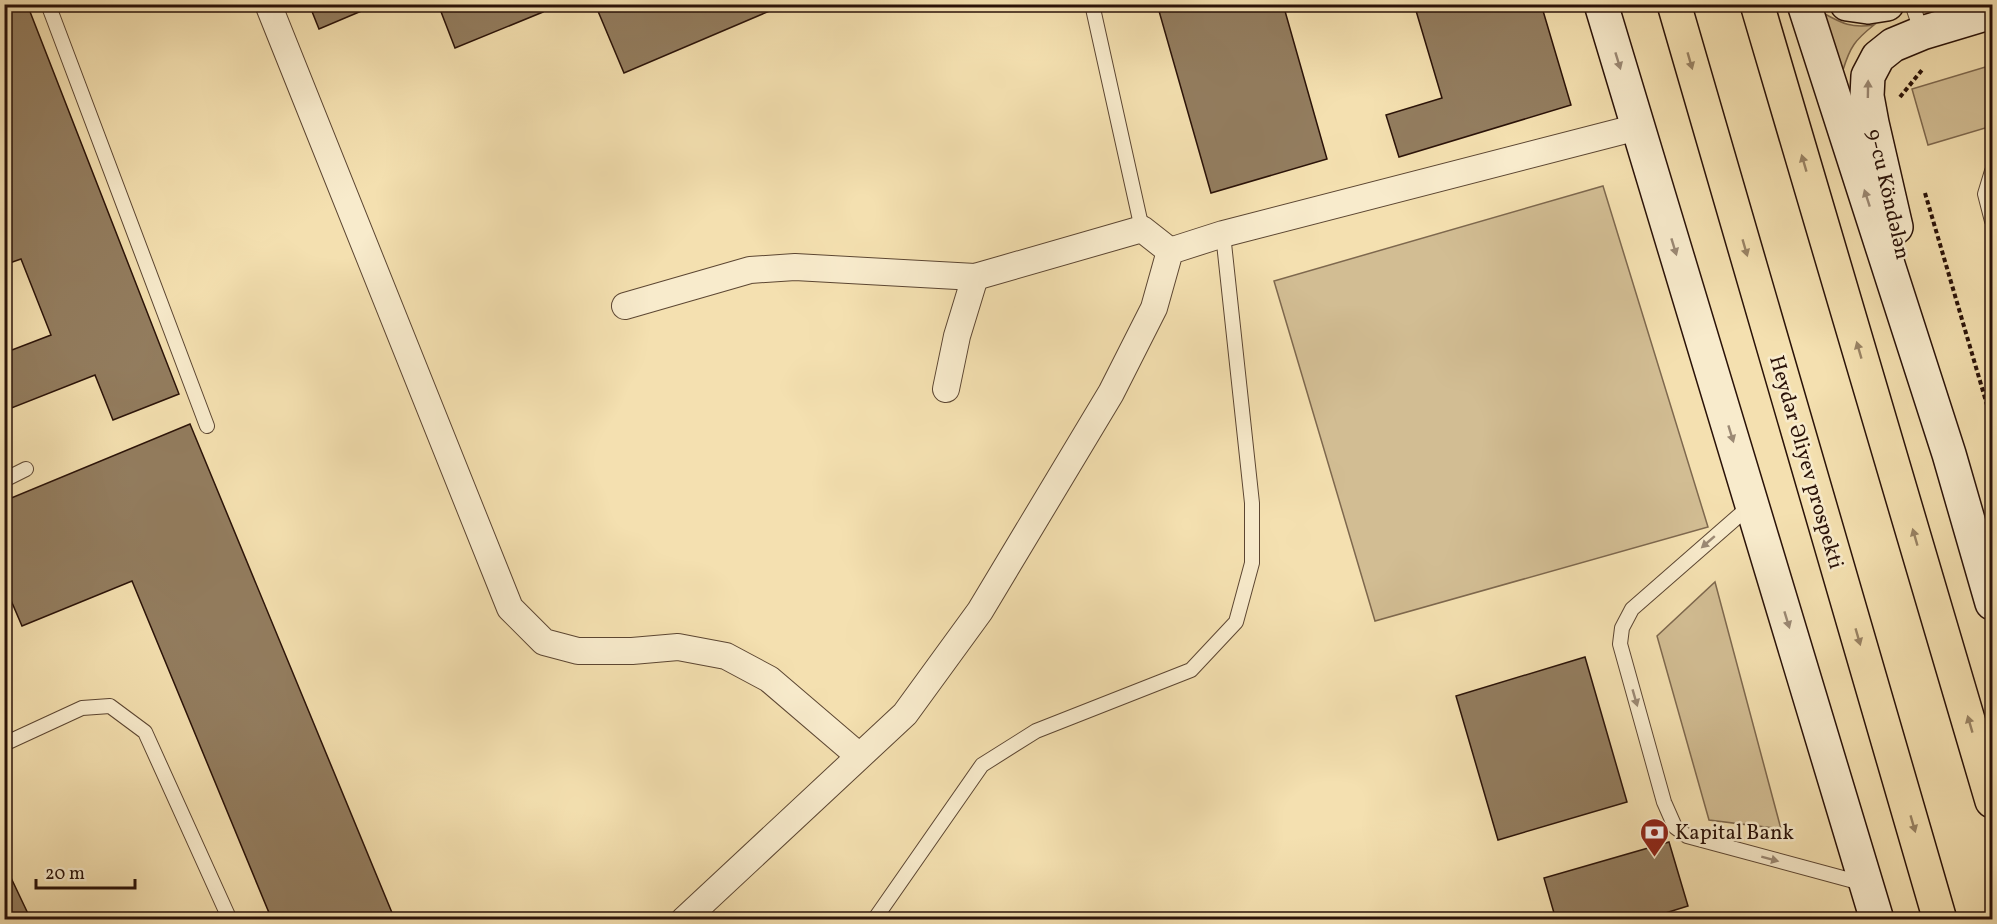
<svg xmlns="http://www.w3.org/2000/svg" width="1997" height="924" viewBox="0 0 1997 924" font-family="Vollkorn,serif">
<style>
.green{fill:#d2bd93;stroke:#7e684e;stroke-width:1.5}
.building{fill:#937d5f;stroke:#2a1208;stroke-width:1.5}
.lines{fill:none;stroke-linecap:round;stroke-linejoin:round}
.service-casing{stroke:#5c4632;stroke-width:16}
.minor-casing{stroke:#5c4632;stroke-width:28}
.secondary-casing{stroke:#2a1208;stroke-width:36}
.trunk-casing{stroke:#2a1208;stroke-width:36}
.path{stroke:#2a1208;stroke-width:4;stroke-dasharray:4.5 3;stroke-linecap:butt}
.service{stroke:#f8ebcc;stroke-width:14}
.minor{stroke:#f8ebcc;stroke-width:26}
.secondary{stroke:#f8ebcc;stroke-width:33}
.trunk{stroke:#f4e0b0;stroke-width:33}
.oneway{fill:#9b8974}
.oneway2{fill:#998364}
.labels{text-anchor:middle;stroke-width:5;stroke-linejoin:round;paint-order:stroke}
.street-label{font-size:21px;fill:#2a1208;stroke:#f8ebcc}
.poi-label{font-size:21px;fill:#2a1208;stroke:#f8ebcc;text-anchor:start}
</style>
<rect width="100%" height="100%" fill="#f4e0b0"/>
<filter id="stains"><feTurbulence type="fractalNoise" baseFrequency=".00333" numOctaves="4"/><feColorMatrix values="0 0 0 0 .2 0 0 0 0 .09 0 0 0 0 .02 0 0 0 .5 -.17"/></filter>
<radialGradient id="worn" r=".72"><stop offset=".6" stop-color="#630" stop-opacity="0"/><stop offset="1" stop-color="#630" stop-opacity=".3"/></radialGradient>
<!-- green -->
<g class="green">
<path d="M1823,13C1843,24 1851,28 1874,25C1855,40 1850,47 1843,70Z"/>
<polygon points="1992,65 1992,126 1928,145 1912,89"/>
<polygon points="1603,186 1708,527 1375,621 1274,281"/>
<polygon points="1715,582 1781,829 1709,820 1657,636"/>
</g>
<!-- building -->
<g class="building">
<polygon points="4,4 27,4 179,394 113,420 95,375 4,411 4,353 51,335 21,259 4,265"/>
<polygon points="309,4 378,4 319,29"/>
<polygon points="438,4 540,4 543,12 455,48"/>
<polygon points="595,4 786,4 624,73"/>
<polygon points="1157,4 1283,4 1327,159 1211,193"/>
<polygon points="1414,4 1541,4 1571,105 1399,157 1386,115 1442,98"/>
<polygon points="190,424 395,920 272,920 132,581 22,626 4,584 4,501"/>
<polygon points="1585,657 1627,802 1498,840 1456,696"/>
<polygon points="1669,842 1688,906 1643,920 1556,920 1544,878"/>
<polygon points="4,863 31,920 4,920"/>
</g>
<g class="lines">
<defs>
<g id="service">
<polyline points="48,4 207,426"/>
<polyline points="1092,4 1142,229"/>
<polyline points="1912,4 1922,33"/>
<polyline points="1992,171 1985,194 1992,221"/>
<polyline points="4,480 26,469"/>
<polyline points="1751,505 1632,609 1622,628 1620,644 1664,802 1675,827 1687,836 1865,884"/>
<polyline points="4,744 82,708 110,706 145,732 230,920"/>
<polyline points="874,920 982,765 1036,731 1191,670 1236,622 1252,563 1252,503 1223,234"/>
</g>
<g id="minor">
<polyline points="268,4 510,608 544,642 578,651 632,651 678,647 726,656 769,679 859,756"/>
<polyline points="625,306 750,270 795,267 975,277 1142,229 1170,251"/>
<polyline points="946,389 957,336 975,277"/>
<polyline points="684,920 905,714 980,611 1111,393 1154,308 1170,251 1223,234 1638,127"/>
</g>
<g id="secondary">
<polyline points="1601,4 1877,920"/>
<polyline points="1804,4 1949,454 1992,603"/>
<polyline points="1847,4 1868,7 1887,4"/>
<polyline points="1896,227 1872,123 1867,96 1868,76 1878,57 1893,45 1922,33 1992,12"/>
</g>
<g id="trunk">
<polyline points="1674,4 1940,920"/>
<polyline points="1757,4 1992,801"/>
</g>
</defs>
<!-- service casing -->
<use href="#service" class="service-casing"/>
<!-- minor casing -->
<use href="#minor" class="minor-casing"/>
<!-- secondary casing -->
<use href="#secondary" class="secondary-casing"/>
<!-- trunk casing -->
<use href="#trunk" class="trunk-casing"/>
<!-- path -->
<g class="path">
<polyline points="1900,97 1922,70"/>
<polyline points="1925,193 1992,422"/>
</g>
<!-- service -->
<use href="#service" class="service"/>
<!-- minor -->
<use href="#minor" class="minor"/>
<!-- secondary -->
<use href="#secondary" class="secondary"/>
<!-- trunk -->
<use href="#trunk" class="trunk"/>
</g>
<!-- one-way arrows -->
<defs><path id="oneway-solid" d="M-6-.8H1V-3.2L6.5 0L1 3.2V.8H-6Z" transform="scale(1.5)"/></defs>
<g class="oneway">
<use href="#oneway-solid" transform="translate(1618 61) rotate(73)"/>
<use href="#oneway-solid" transform="translate(1868 89) rotate(-89)"/>
<use href="#oneway-solid" transform="translate(1867 198) rotate(-108)"/>
<use href="#oneway-solid" transform="translate(1674 247) rotate(73)"/>
<use href="#oneway-solid" transform="translate(1731 434) rotate(73)"/>
<use href="#oneway-solid" transform="translate(1708 542) rotate(139)"/>
<use href="#oneway-solid" transform="translate(1787 620) rotate(73)"/>
<use href="#oneway-solid" transform="translate(1635 698) rotate(74)"/>
<use href="#oneway-solid" transform="translate(1770 859) rotate(15)"/>
</g>
<g class="oneway2">
<use href="#oneway-solid" transform="translate(1690 61) rotate(74)"/>
<use href="#oneway-solid" transform="translate(1804 163) rotate(-106)"/>
<use href="#oneway-solid" transform="translate(1745 248) rotate(74)"/>
<use href="#oneway-solid" transform="translate(1859 350) rotate(-106)"/>
<use href="#oneway-solid" transform="translate(1915 537) rotate(-106)"/>
<use href="#oneway-solid" transform="translate(1858 637) rotate(74)"/>
<use href="#oneway-solid" transform="translate(1970 724) rotate(-106)"/>
<use href="#oneway-solid" transform="translate(1913 824) rotate(74)"/>
</g>
<!-- icons -->
<defs>
<symbol id="bank-pin" viewBox="-11 -11 22 30"><path d="M0 17L-7.5 6A9.5 9.5 0 1 1 7.5 6Z" fill="#8f2418" stroke="#f8ebcc"/><path d="M-6-4H6V4H-6ZM0-2.3a2.3 2.3 0 1 0 0 4.6a2.3 2.3 0 1 0 0-4.6Z" fill="#fff"/></symbol>
</defs>
<g fill-rule="evenodd">
<use href="#bank-pin" x="1638" y="816" width="33" height="45"/>
</g>
<g class="labels">
<!-- street labels -->
<g class="street-label">
<text transform="translate(1889 194) rotate(77)" y="7">9-cu Köndələn</text>
<text transform="translate(1807 462) rotate(74)" y="7">Heydər Əliyev prospekti</text>
</g>
<!-- poi labels -->
<g class="poi-label">
<text x="1675" y="839">Kapital Bank</text>
</g>
</g>
<!-- margin -->
<rect width="1997" height="924" fill="none" stroke="#f4e0b0" stroke-width="24"/>
<rect x="6" y="6" width="1985" height="912" fill="none" stroke="#2a1208" stroke-width="3"/>
<rect x="12" y="12" width="1973" height="900" fill="none" stroke="#2a1208" stroke-width="1.5"/>
<!-- scale -->
<path d="M36 879v9h99v-9" fill="none" stroke="#2a1208" stroke-width="3"/>
<text x="45" y="879" font-size="18" fill="#2a1208" stroke="#f8ebcc" stroke-width="4.5" paint-order="stroke">20 m</text>
<rect width="100%" height="100%" filter="url(#stains)"/>
<rect width="100%" height="100%" fill="url(#worn)"/>
</svg>
